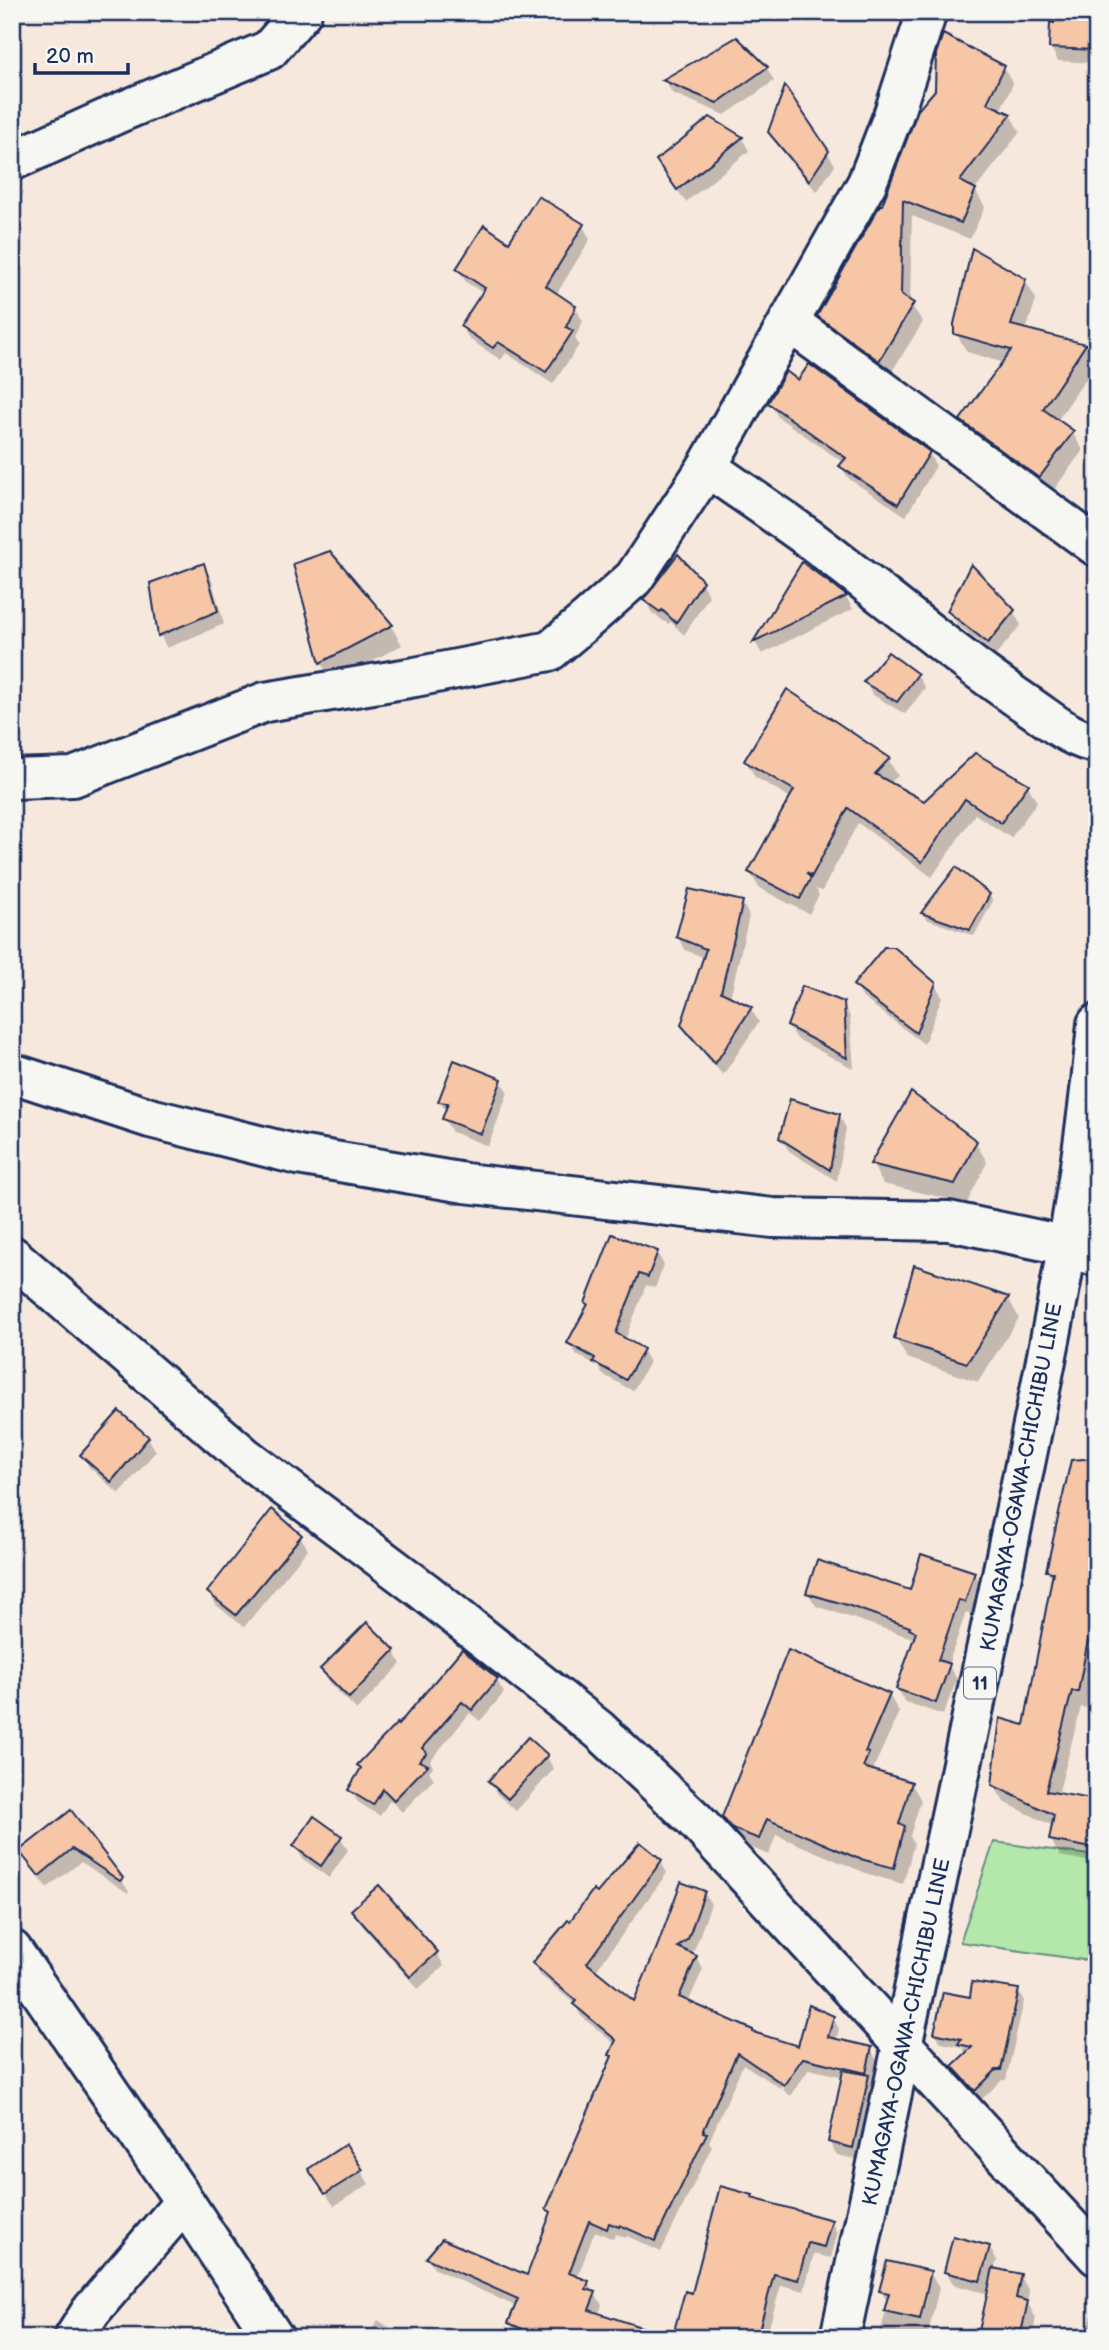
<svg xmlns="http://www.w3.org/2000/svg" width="1109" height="2350" viewBox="0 0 1109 2350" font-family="'Balsamiq Sans',sans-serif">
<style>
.green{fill:#b3e8aa;stroke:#678c84;stroke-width:2}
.shadow{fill:#0003}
.building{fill:#f7c6a7;stroke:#1b2f5e;stroke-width:2}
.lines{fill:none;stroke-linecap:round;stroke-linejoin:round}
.minor-casing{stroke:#1b2f5e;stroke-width:44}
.major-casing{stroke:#1b2f5e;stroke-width:44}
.minor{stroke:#f6f6f2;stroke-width:38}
.major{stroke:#f6f6f2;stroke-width:38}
.labels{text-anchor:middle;stroke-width:5;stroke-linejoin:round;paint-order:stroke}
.shield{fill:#f6f6f2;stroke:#5d6b8a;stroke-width:2}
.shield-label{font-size:19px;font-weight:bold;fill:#1b2f5e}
.street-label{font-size:21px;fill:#1b2f5e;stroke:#f6f6f2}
</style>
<rect width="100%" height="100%" fill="#f6e8dc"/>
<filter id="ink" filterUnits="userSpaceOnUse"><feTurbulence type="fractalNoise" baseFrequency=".0143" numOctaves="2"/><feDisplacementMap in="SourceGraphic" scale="14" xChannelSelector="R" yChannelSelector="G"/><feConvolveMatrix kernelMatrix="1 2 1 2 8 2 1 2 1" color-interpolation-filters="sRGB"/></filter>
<g filter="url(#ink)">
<!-- green -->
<polygon class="green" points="994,1842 1097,1856 1097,1962 960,1942"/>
<!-- shadow -->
<g class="shadow">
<polygon points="1052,12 1097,12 1097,63 1058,61 1051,48"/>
<polygon points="737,40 767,68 774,81 725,115 672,93 665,80"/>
<polygon points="1003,67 1013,84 1000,111 1010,115 1020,132 975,190 985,207 970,239 912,216 910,303 923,322 889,376 829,333 819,316 881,207"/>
<polygon points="710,119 742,138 749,151 686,202 666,174"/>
<polygon points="770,132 827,152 835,165 817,192 778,146"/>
<polygon points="583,226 590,239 556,295 575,307 583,321 575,338 579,345 553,384 506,353 501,360 469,339 462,326 483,293 466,282 458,269 510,244"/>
<polygon points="1025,280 1036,299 1026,331 1085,346 1096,364 1057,421 1072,432 1083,450 1050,495 973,438 962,420 1004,363 967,352 956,333"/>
<polygon points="799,382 929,453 936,466 906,516 849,479 841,466 844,463 778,417 770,403"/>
<polygon points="203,565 211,578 224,624 167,648 160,635"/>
<polygon points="295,565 391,626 402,645 333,682 321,663"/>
<polygon points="803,565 846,597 853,609 762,654 755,642"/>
<polygon points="701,582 709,596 684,635 671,622 668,624 652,613 645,600"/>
<polygon points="949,611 1013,611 1021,625 996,655 957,624"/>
<polygon points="888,654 917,675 925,688 905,714 873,695 865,682"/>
<polygon points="975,755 1028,786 1037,802 1011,838 975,814 932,877 858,823 822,891 816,889 819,895 809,914 759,888 750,872 791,798 755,777 746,761 888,759 898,776 889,784 924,804"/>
<polygon points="989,895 993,901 974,936 926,919 923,913"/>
<polygon points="742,902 749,916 730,998 751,1009 759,1022 723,1075 691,1039 683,1025 705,958 685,950 677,936"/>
<polygon points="935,984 942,997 924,1044 863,998 856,985"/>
<polygon points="843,1003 850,1017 854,1069 797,1039 789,1026"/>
<polygon points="501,1080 508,1093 488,1146 452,1132 444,1119 447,1113 440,1102"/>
<polygon points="839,1115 846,1128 837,1181 789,1151 781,1138"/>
<polygon points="975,1142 987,1162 967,1203 883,1184 872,1164"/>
<polygon points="657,1253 664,1265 655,1288 646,1285 625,1340 642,1350 649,1362 633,1391 602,1374 598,1366 577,1355 569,1343"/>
<polygon points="1008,1298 1019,1318 978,1382 907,1358 896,1339"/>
<polygon points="119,1413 148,1438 156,1451 119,1494 90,1468 82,1455"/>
<polygon points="1097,1460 1097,1654 1086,1708 1081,1707 1058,1795 1097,1802 1097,1863 1060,1856 1051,1840 1053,1826 1004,1802 994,1785 1025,1727 1053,1579 1048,1571"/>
<polygon points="300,1536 308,1549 244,1627 216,1605 209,1592"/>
<polygon points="974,1573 982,1586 973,1614 966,1612 948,1665 957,1679 943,1715 905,1702 898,1689 915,1639 816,1606 808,1593 911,1592"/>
<polygon points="367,1624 394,1651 401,1664 357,1710 329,1683 322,1670"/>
<polygon points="462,1652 497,1680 504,1693 480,1721 470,1713 430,1761 433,1767 429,1771 434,1779 402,1812 390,1800 380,1816 358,1802 350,1790 362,1770"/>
<polygon points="889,1695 899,1712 874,1767 876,1773 911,1783 921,1800 910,1836 914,1844 903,1884 868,1874 776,1835 769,1855 744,1845 733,1834 724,1817"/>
<polygon points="546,1756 554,1769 516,1811 497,1794 490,1781"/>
<polygon points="70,1813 121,1879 129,1892 128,1893 81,1862 47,1888 29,1864 21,1851"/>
<polygon points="340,1837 348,1850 329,1878 303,1859 295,1846"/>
<polygon points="661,1862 667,1873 595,1972 634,2004 704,1893 711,1904 694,1951 690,1954 696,1957 703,1969 688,2003 754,2034 799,2048 833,2017 839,2029 836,2041 871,2049 877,2061 872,2084 875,2090 860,2160 837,2155 829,2142 844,2077 809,2069 791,2096 783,2090 806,2056 802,2056 780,2088 743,2064 709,2142 712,2146 661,2252 627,2236 626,2238 616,2234 613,2239 595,2231 577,2278 588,2282 595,2294 602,2305 598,2315 673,2338 524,2338 517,2335 510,2323 517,2307 435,2269 428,2258 528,2277 552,2216 548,2209 613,2058 616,2045 581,2016 575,2004 540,1975 534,1963 597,1895"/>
<polygon points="379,1888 437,1953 444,1966 418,1989 361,1924 353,1911"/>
<polygon points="1018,1990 1024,2001 1006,2080 1002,2080 981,2100 960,2077 954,2067 967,2055 962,2047 941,2043 935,2032 971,2000"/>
<polygon points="361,2171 369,2184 334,2206 318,2182"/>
<polygon points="752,2196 755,2201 831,2221 837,2233 831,2258 814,2254 804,2291 781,2285 766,2338 673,2338 693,2295"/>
<polygon points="989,2247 997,2260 994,2270 1020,2276 1029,2291 1027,2302 1036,2318 1032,2338 979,2338 989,2294 954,2285 946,2272"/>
<polygon points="930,2273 939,2288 927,2338 879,2338 888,2303 881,2291"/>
<polygon points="1095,2301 1097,2301 1097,2338 1086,2338"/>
<polygon points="378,2320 405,2338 366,2338"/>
</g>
<!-- building -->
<g class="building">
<polygon points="1055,12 1097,12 1097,50 1049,48 1050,22 1054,23"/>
<polygon points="943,34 1005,66 987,103 1011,114 960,181 976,189 961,223 903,200 901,295 914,303 879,361 817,316 880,205 882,205 918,110 935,90 936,54"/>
<polygon points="737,37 768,67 717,103 662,80"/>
<polygon points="785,86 829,151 809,181 768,132"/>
<polygon points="710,117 743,137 677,190 656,160"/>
<polygon points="538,196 584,224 546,286 576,306 566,327 573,331 546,372 498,342 493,348 460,326 485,288 456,269 484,225 509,242"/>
<polygon points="972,248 1026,279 1011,325 1086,344 1043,409 1074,431 1039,478 960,420 1011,350 954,334 954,324"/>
<polygon points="809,364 930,452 898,504 839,466 846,458 768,403 786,371 798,380"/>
<polygon points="330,551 393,625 320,663 293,564"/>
<polygon points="678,554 703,581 676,623 662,610 660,612 643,600"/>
<polygon points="802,562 847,596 753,642"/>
<polygon points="204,563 218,611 158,636 150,583"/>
<polygon points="971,564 1015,610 988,643 947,611"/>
<polygon points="888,652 918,674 897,702 863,682"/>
<polygon points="787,689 890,758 875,774 924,801 975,753 1029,784 1001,823 965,799 922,862 848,808 812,876 806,873 811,878 800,899 748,872 794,790 744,761"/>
<polygon points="956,867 990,894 970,930 921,913"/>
<polygon points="689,889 743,901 721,992 752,1007 715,1064 681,1025 706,949 676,937"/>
<polygon points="884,947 894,947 936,983 916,1033 853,985"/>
<polygon points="802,986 844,1002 847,1058 787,1026"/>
<polygon points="454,1060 502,1079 481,1134 442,1119 448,1103 438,1102"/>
<polygon points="911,1092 977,1141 955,1184 870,1164"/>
<polygon points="790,1099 840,1114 830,1170 779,1138"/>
<polygon points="612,1234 658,1251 648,1277 639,1274 616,1333 644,1349 626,1380 593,1362 595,1358 567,1343 588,1304 585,1303"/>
<polygon points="914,1265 1009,1297 967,1363 894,1339"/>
<polygon points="119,1411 149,1437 111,1482 80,1455"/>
<polygon points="1097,1458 1097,1593 1078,1692 1072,1691 1046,1791 1097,1800 1097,1849 1049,1840 1054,1815 992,1785 1000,1718 1024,1725 1053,1572 1046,1571 1071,1460"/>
<polygon points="272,1509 302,1535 236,1615 207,1592"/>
<polygon points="921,1554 975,1572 965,1602 959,1600 938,1660 950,1664 936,1703 896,1689 916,1632 909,1629 910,1627 847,1605 806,1593 817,1560 910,1590"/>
<polygon points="367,1622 395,1650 349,1698 320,1669"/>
<polygon points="462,1649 498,1679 472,1710 462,1702 422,1748 427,1753 419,1761 428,1765 394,1800 383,1789 373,1805 348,1790 361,1768 357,1765 397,1723 398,1725"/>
<polygon points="788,1650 890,1694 865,1752 869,1753 863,1767 912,1782 899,1824 905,1826 894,1868 857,1858 767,1819 759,1839 733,1829 722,1817"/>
<polygon points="528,1737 548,1755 508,1799 488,1781"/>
<polygon points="71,1810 123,1878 120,1881 72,1849 39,1876 19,1851"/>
<polygon points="314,1816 342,1836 321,1866 293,1846"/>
<polygon points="640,1842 662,1860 587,1963 634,2001 657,1947 681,1882 705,1891 688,1939 678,1947 697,1956 679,1997 753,2030 753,2032 798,2046 809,2005 834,2016 828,2037 872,2047 866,2073 803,2058 784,2085 737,2053 703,2132 707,2133 655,2241 620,2225 619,2227 609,2223 607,2229 589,2221 569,2273 589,2281 586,2289 596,2292 589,2310 659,2333 658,2338 545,2338 508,2323 518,2299 426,2258 442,2239 527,2275 551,2212 546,2209 612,2056 609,2055 616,2040 573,2004 576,2001 532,1963 568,1920 570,1921 593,1890 597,1893"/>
<polygon points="379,1885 438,1952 410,1977 351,1910"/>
<polygon points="972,1982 1019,1989 1001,2070 996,2070 975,2091 952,2066 972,2047 958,2044 961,2039 934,2033 943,1992 970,1997"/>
<polygon points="843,2070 869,2075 853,2148 828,2142"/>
<polygon points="346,2144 363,2170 325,2194 308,2169"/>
<polygon points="720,2186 753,2195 752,2198 832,2220 824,2247 808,2243 798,2280 774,2274 757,2338 672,2338 685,2291 692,2293"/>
<polygon points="953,2236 990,2246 980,2281 944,2272"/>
<polygon points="887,2261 931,2271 920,2319 884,2311 889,2293 879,2291"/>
<polygon points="993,2268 1021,2274 1016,2298 1028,2301 1020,2338 979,2331"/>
</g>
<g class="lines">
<defs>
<g id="minor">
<polyline points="12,161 121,112 269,50 302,12"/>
<polyline points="789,322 1097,547"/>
<path d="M707,467C741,491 777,515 811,540C885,596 955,656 1032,708C1051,721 1073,740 1097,743"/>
<polyline points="12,779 73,777 265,702 415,677 550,651 589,618 634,578 707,467 867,183 893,116 927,12"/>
<polyline points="12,1073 150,1118 298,1155 465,1183 773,1218 949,1221 1068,1246 1097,1257"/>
<polyline points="12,1256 244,1456 424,1591 599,1730 694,1819 1097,2256"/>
<polyline points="12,1950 180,2195 274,2338"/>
<polyline points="74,2338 91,2311 184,2202"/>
</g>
<path id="major" d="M840,2338C895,2090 947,1842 998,1594C1037,1405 1080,1216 1097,1024"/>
</defs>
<!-- minor casing -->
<use href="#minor" class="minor-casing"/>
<!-- major casing -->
<use href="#major" class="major-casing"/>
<!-- minor -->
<use href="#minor" class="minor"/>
<!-- major -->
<use href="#major" class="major"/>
</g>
</g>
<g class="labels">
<!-- shield labels -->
<rect class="shield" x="964" y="1667.5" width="32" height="31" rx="5"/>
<g class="shield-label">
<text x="980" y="1690">11</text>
</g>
<!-- street labels -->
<g class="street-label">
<text transform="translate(1021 1477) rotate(-79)" y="7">KUMAGAYA-OGAWA-CHICHIBU LINE</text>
<text transform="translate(906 2032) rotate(-78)" y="7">KUMAGAYA-OGAWA-CHICHIBU LINE</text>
</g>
</g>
<!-- margin -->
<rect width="1109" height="2350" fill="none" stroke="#f6f6f2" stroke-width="42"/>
<rect x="21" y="21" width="1067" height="2308" fill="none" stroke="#1b2f5e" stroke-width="2.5" filter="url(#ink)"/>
<!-- scale -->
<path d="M35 63v10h93v-10" fill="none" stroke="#1b2f5e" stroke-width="3.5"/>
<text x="46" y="63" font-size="21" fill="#1b2f5e" stroke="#f6f6f2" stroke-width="5" paint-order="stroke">20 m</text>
</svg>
